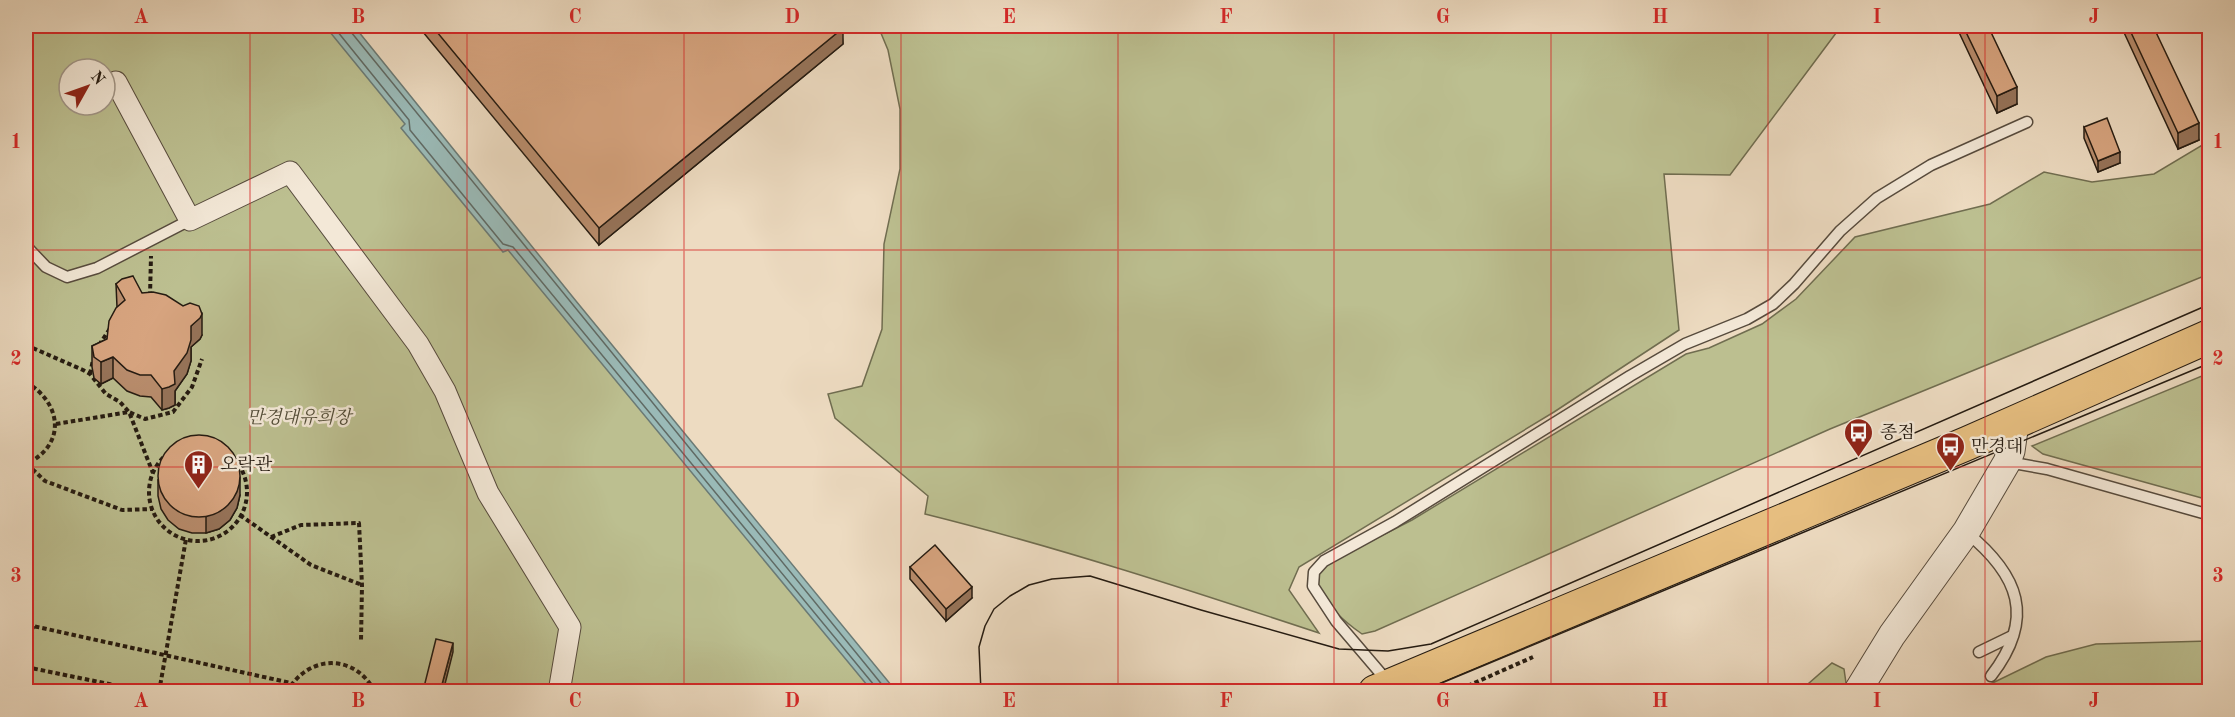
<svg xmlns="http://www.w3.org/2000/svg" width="2235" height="717" viewBox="0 0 2235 717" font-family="'Old Standard TT','Noto Serif KR',serif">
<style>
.green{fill:#bcbf90;stroke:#706d50;stroke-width:1.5;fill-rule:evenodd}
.water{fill:#9abab7;stroke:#6b7a75;stroke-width:1.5}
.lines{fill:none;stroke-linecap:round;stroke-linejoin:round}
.shore{stroke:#606a64;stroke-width:1.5}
.service-casing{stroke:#574b3d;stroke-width:13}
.minor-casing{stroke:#574b3d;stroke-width:23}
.tertiary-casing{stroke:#574b3d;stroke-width:29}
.primary-casing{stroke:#251b11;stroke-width:35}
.path{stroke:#251b11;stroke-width:4;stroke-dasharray:4.5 3;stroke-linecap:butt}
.service{stroke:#f3e8d7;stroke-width:10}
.minor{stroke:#f3e8d7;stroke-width:21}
.tertiary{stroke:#f3e8d7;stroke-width:27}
.primary{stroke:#e6be80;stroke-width:33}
.tram{stroke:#251b11;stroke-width:1.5}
.wall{fill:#b98d6d;stroke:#251b11;stroke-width:1.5}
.shaded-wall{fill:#967359;stroke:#251b11;stroke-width:1.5}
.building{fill:#d7a47f;stroke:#251b11;stroke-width:1.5}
.grid{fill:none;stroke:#d62828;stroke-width:1.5;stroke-opacity:0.55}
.labels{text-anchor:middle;stroke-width:5;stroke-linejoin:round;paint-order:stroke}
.park-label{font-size:18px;font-style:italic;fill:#524c37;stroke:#f3e8d7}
.poi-label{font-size:18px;fill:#251b11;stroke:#f3e8d7;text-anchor:start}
.neatline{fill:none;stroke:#d62828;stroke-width:2}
.grid-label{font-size:20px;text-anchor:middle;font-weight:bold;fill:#d62828}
</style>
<rect width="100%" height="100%" fill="#eddbc1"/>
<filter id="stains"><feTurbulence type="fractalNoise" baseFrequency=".00333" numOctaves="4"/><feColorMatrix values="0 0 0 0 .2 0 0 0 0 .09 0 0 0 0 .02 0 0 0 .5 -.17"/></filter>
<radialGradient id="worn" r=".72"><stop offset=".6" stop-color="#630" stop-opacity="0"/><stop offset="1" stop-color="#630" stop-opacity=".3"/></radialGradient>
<!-- green -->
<g class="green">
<path d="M26,26H331L876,691H26ZM69,69H105V105H69Z"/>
<path d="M878,26H1836L1839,29L1730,175L1664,174L1679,330L1554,412L1299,567L1289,590L1319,633C1189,590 1058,547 925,514L928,496L835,418L828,394L862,386L882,329L884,244L900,169V109L888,50Z"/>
<path d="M2209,141V274L1830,429L1375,631L1362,634C1346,623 1324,604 1318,585C1317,581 1318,575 1318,571L1328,563L1412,520L1686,354L1709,348L1762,324L1796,299L1855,237L1990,204L2044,172L2092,182L2154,174Z"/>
<polygon points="2209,373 2209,500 2043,454 2032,446"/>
<polygon points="2209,641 2209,691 1976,691 2046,657 2096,644"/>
<polygon points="1832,663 1844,669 1846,683 1840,691 1800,691"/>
</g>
<!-- water -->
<polygon class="water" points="325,26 354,26 576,301 896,691 872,691 508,250 503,252 401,128 405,124"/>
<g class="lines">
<!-- shore -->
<g class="shore">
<polyline points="333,26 409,120 410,130 503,244 513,247 874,685 876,692"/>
<polyline points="349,26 351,32 888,692"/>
</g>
<defs>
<g id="service">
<polyline points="26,246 46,267 67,277 97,268 190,220"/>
<polyline points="2008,462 2047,469 2210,515"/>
<path d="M1966,532C2019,575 2036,618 1991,676"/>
<polyline points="1979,652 2012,636"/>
<polyline points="1388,682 1336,621 1313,586 1314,572 1324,561 1395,522 1630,376 1685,344 1747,319 1773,304 1794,284 1840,231 1877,198 1931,165 2027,122"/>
</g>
<polyline id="minor" points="116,82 190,220 290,172 418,344 445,391 488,493 570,627 559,692"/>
<polyline id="tertiary" points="1857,692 1892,635 1966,532 2007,462 2011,451 2015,423"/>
<polyline id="primary" points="1375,692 1968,443 2210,336"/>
</defs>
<!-- service casing -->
<use href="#service" class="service-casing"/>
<!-- minor casing -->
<use href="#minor" class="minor-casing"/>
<!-- tertiary casing -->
<use href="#tertiary" class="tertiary-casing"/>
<!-- primary casing -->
<use href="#primary" class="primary-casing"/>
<!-- path -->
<g class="path">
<polyline points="150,296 151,256"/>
<polyline points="26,345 83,370 90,374 106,394 120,402 129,412 153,473"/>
<polyline points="99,345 111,327"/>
<polyline points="90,374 93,360"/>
<path d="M26,382C62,403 67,445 26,464"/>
<polyline points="56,424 129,412 145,419 173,412 192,387 202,359"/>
<circle cx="198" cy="492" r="49"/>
<polyline points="27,464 45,481 122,510 153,509"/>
<polyline points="240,515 311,565 362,585"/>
<polyline points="271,537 301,525 359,523 362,585 361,641"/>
<polyline points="26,615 33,626 291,683"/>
<polyline points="27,666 33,626"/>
<polyline points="26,667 148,692"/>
<polyline points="159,692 186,539"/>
<path d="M287,692C308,654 355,653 375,692"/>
<polyline points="1454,692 1533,657"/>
</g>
<!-- service -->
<use href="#service" class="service"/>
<!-- minor -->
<use href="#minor" class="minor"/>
<!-- tertiary -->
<use href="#tertiary" class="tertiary"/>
<!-- primary -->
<use href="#primary" class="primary"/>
<!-- tram -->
<g class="tram">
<polyline points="981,692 979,647 985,626 994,609 1010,596 1029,585 1052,579 1090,576 1201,610 1339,649 1388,651 1431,644 2210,304"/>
<polyline points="1420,692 2210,363"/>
</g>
</g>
<!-- wall -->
<g class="wall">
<polygon points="418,26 841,26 843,44 599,245"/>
<polygon points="1956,26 1988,26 2017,104 1997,113"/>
<polygon points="2121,26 2153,26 2199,140 2178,149"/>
<polygon points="2084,127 2120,163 2098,172 2084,138"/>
<polygon points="116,284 142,293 202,335 200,339 191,347 191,361 187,374 175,391 175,405 169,408 162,410 151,397 140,396 127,391 113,378 101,384 94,378 92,367 92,346 107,339 117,307"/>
<polygon points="158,480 240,495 237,508 230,520 219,529 206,533 192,533 179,529 168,520 161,509 158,496"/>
<polygon points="910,567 972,598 946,621 910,579"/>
</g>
<!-- shaded-wall -->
<g class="shaded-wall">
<polygon points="843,28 843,44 599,245 599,228"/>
<polygon points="2017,87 2017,104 1997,113 1997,96"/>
<polygon points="2199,123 2199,140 2178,149 2178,133"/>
<polygon points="2120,152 2120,163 2098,172 2098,161"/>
<polygon points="202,314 202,335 200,339 191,347 191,361 187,374 175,391 175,405 169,408 162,410 162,389 174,371 191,326"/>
<polygon points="113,357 113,378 101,384 101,362"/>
<polygon points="240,478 240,495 237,508 230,520 219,529 206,533 206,517"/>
<polygon points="972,587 972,598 946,621 946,609"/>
<polygon points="453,643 453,652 443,692 440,692"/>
</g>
<!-- building -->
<g class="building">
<polygon points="432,26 841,26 843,28 599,228"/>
<polygon points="1963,26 1988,26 2017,87 1997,96"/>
<polygon points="2128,26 2153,26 2199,123 2178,133"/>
<polygon points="2107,118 2120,152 2098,161 2084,127"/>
<polygon points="133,276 142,293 153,292 166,295 183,306 190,303 199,306 202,314 200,318 191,326 191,340 187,353 174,371 175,384 169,387 162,389 151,375 140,375 127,370 113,357 101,362 94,357 92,346 107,339 109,321 116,308 125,300 116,284 122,279"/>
<circle cx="199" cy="476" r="41"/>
<polygon points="935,545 972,587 946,609 910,567"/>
<polygon points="436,639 453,643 440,692 424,692 423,691"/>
</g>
<!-- grid -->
<path class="grid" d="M250,26V692M467,26V692M684,26V692M901,26V692M1118,26V692M1334,26V692M1551,26V692M1768,26V692M1985,26V692M26,250H2210M26,467H2210"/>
<!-- icons -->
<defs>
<symbol id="bus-pin" viewBox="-11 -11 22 30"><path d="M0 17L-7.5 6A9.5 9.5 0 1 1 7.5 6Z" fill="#8f2418" stroke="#f3e8d7"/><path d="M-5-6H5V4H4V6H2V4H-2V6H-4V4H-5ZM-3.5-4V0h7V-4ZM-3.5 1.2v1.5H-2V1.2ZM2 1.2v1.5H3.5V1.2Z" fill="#fff"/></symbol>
<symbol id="building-pin" viewBox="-11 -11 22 30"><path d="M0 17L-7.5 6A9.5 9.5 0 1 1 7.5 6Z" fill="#8f2418" stroke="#f3e8d7"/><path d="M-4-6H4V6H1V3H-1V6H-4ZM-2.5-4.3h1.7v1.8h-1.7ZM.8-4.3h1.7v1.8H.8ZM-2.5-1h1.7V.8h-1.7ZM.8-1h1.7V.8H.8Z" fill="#fff"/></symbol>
</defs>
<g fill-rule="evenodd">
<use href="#bus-pin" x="1842" y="416" width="33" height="45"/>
<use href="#bus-pin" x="1934" y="430" width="33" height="45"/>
<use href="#building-pin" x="182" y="448" width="33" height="45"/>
</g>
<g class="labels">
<!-- park labels -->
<g class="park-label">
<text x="299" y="423">만경대유희장</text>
</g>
<!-- poi labels -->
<g class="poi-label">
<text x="1880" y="438">종점</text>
<text x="1971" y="452">만경대</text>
<text x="220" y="470">오락관</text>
</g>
</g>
<!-- margin -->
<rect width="2235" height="717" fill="none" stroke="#eddbc1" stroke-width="66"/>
<!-- north arrow -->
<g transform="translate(87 87) rotate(50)"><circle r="28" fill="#f3e8d7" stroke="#a19688" stroke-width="1.5"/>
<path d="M0-4.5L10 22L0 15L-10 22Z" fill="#8f2418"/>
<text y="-9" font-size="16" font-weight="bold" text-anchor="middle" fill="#251b11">N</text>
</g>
<rect x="33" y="33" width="2169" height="651" class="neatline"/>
<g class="grid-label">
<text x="141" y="23">A</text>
<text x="358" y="23">B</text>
<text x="575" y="23">C</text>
<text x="792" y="23">D</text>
<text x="1009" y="23">E</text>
<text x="1226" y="23">F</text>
<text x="1443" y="23">G</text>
<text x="1660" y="23">H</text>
<text x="1877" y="23">I</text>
<text x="2094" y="23">J</text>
<text x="16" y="148">1</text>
<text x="2218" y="148">1</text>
<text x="16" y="365">2</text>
<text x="2218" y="365">2</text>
<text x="16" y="582">3</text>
<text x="2218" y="582">3</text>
<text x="141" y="707">A</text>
<text x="358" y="707">B</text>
<text x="575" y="707">C</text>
<text x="792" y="707">D</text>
<text x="1009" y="707">E</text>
<text x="1226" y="707">F</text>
<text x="1443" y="707">G</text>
<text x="1660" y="707">H</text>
<text x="1877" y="707">I</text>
<text x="2094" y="707">J</text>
</g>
<rect width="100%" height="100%" filter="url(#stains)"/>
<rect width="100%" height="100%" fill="url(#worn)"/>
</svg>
